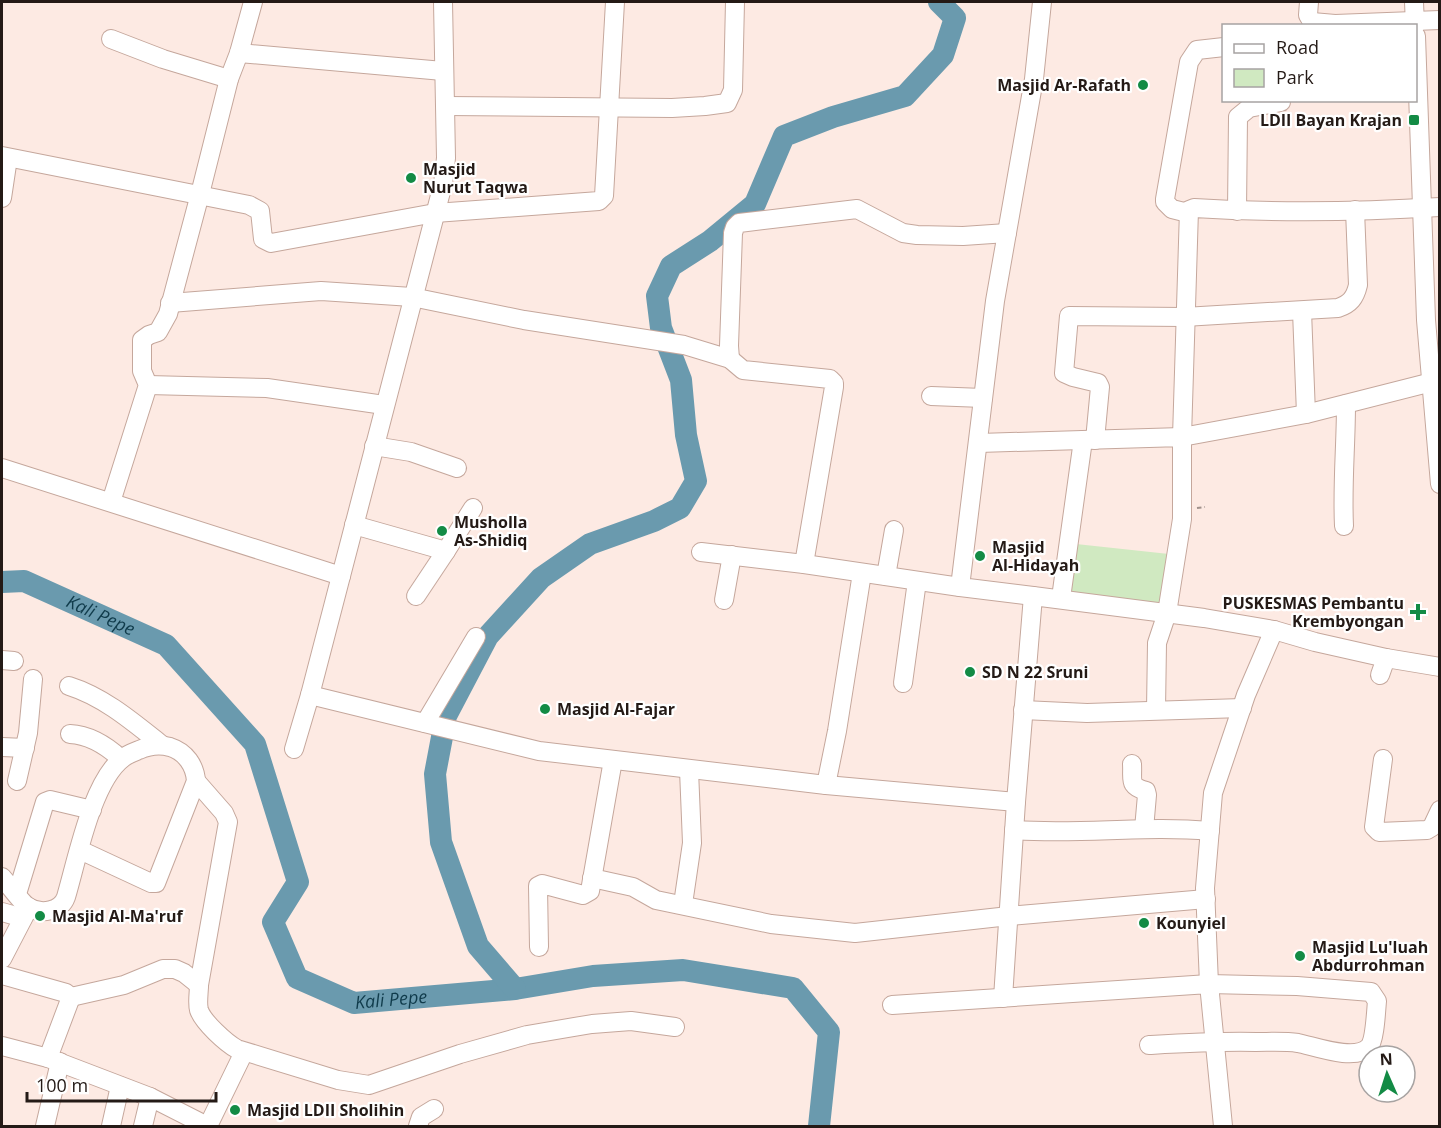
<svg xmlns="http://www.w3.org/2000/svg" width="1441" height="1128" viewBox="0 0 1441 1128" font-family="'Open Sans',sans-serif">
<style>
.green{fill:#d0e9c1}
.lines{fill:none;stroke-linecap:round;stroke-linejoin:round}
.river{stroke:#6a9aae;stroke-width:22}
.minor-casing{stroke:#c5a79c;stroke-width:20}
.path{stroke:#a0918b;stroke-width:2;stroke-dasharray:4.5 3;stroke-linecap:butt}
.minor{stroke:#fff;stroke-width:18}
.poi-dot{fill:#138b45;stroke:#fff;stroke-width:2}
.labels{text-anchor:middle;stroke-width:4.5;stroke-linejoin:round;paint-order:stroke}
.poi-label{font-size:16px;font-weight:bold;fill:#241a16;stroke:#fff;text-anchor:start}
.water-label{font-size:18px;font-style:italic;fill:#103b4b;stroke:#fff}
</style>
<rect width="100%" height="100%" fill="#fdeae3"/>
<!-- green -->
<polygon class="green" points="1076,544 1169,554 1162,605 1067,593"/>
<g class="lines">
<!-- river -->
<g class="river">
<path id="s1" d="M2,582L24,581L166,645L255,744L298,882L273,922L297,978L354,1003L515,989L593,976L683,970L793,988L829,1032L819,1126"/>
<polyline points="515,989 478,946 441,842 435,774 446,716 488,636 541,578 590,544 654,521 680,508 696,481 686,435 681,380 661,328 657,296 671,266 710,241 755,204 784,136 833,117 905,96 943,55 955,18 939,2"/>
</g>
<defs>
<g id="minor">
<polyline points="1309,2 1308,15 1312,22 1335,24 1440,20"/>
<polyline points="1414,2 1415,26"/>
<polyline points="1416,36 1426,320 1440,484"/>
<polyline points="111,39 163,59 229,79"/>
<polyline points="239,53 443,71"/>
<polyline points="446,106 672,108 705,106 727,103 733,90 735,2"/>
<polyline points="2,156 249,205 260,211 263,239 271,243 435,213 599,201 604,196 615,2"/>
<polyline points="2,198 8,158"/>
<path d="M1440,207C1358,212 1276,213 1194,208L1189,210L1182,437L1306,414L1440,380"/>
<polyline points="1237,211 1238,117 1249,108 1281,102"/>
<polyline points="1188,213 1172,209 1165,202 1165,199 1189,62 1197,50 1224,47"/>
<polyline points="170,303 321,291 412,297 524,320 684,345 730,359 743,370 830,379 834,383 834,387 804,564"/>
<polyline points="1302,311 1306,414"/>
<polyline points="730,359 729,346 733,233 735,227 739,223 857,209 903,233 917,235 963,236 1007,233"/>
<polyline points="148,385 267,388 384,405"/>
<polyline points="931,396 983,398"/>
<path d="M1095,440L1100,387L1098,383L1073,377L1064,373L1069,316L1184,317L1338,308C1350,304 1355,298 1358,285L1355,210"/>
<polyline points="979,443 1182,437 1182,519 1167,613 1157,643 1156,710"/>
<polyline points="374,446 411,452 457,468"/>
<polyline points="2,468 341,576"/>
<polyline points="111,502 148,385 142,371 142,340 149,335 158,332 168,314 200,194 229,79 239,53 253,2"/>
<polyline points="354,525 446,551 473,508"/>
<path d="M1344,526C1342,485 1346,445 1346,404"/>
<polyline points="701,552 804,564 960,587"/>
<polyline points="886,576 894,530"/>
<polyline points="416,596 446,551"/>
<polyline points="1033,596 960,587 995,301 1034,79 1042,2"/>
<polyline points="1061,598 1083,440"/>
<polyline points="724,600 732,555"/>
<polyline points="2,660 14,661"/>
<polyline points="1380,675 1386,658"/>
<polyline points="903,683 917,581"/>
<path d="M69,686C104,697 133,722 162,745"/>
<polyline points="310,695 539,751 826,785 1016,802 1033,596 1204,618 1274,630 1315,642 1386,658 1440,667"/>
<polyline points="1023,710 1087,713 1242,708"/>
<polyline points="425,723 476,637"/>
<path d="M70,734C89,735 107,746 121,759"/>
<polyline points="2,747 25,748"/>
<polyline points="294,749 310,695 443,184 446,158 443,2"/>
<polyline points="1383,759 1374,827 1379,832 1427,830 1432,827 1440,810"/>
<path d="M1132,764C1133,780 1128,786 1146,791L1147,795L1144,829"/>
<polyline points="17,781 28,733 33,679"/>
<path d="M196,781L224,813L228,822L199,985C199,993 197,1003 199,1010C203,1022 226,1043 237,1049L338,1080L369,1085L460,1054L527,1035L592,1024L631,1021L675,1027"/>
<polyline points="826,785 837,731 862,573"/>
<path d="M1014,830C1079,835 1145,825 1210,831"/>
<path d="M2,877C9,885 20,901 28,907C42,915 61,911 66,897C77,860 92,781 123,758C128,754 134,752 139,750C150,745 159,744 170,747C186,752 195,766 196,781L156,883H151L80,850"/>
<polyline points="592,878 633,887 656,900 771,924 855,933 1009,916 1206,899"/>
<polyline points="17,894 45,802 50,800 92,810"/>
<polyline points="683,904 692,843 689,770"/>
<polyline points="2,912 23,918"/>
<polyline points="539,947 538,886 542,884 583,895 590,891 613,760"/>
<polyline points="2,959 29,907"/>
<polyline points="2,975 66,993 71,997 48,1058"/>
<polyline points="71,997 124,985 163,969 175,969 184,973 199,985"/>
<polyline points="1003,998 1016,802"/>
<polyline points="892,1005 1209,984 1223,1126"/>
<path d="M1149,1045C1185,1043 1220,1041 1256,1042C1270,1042 1284,1041 1298,1043C1314,1046 1355,1062 1369,1047C1375,1040 1376,1011 1377,1001L1371,992L1297,986L1209,984L1205,888L1213,793L1246,695L1274,630"/>
<polyline points="2,1046 48,1058 150,1097 207,1126"/>
<polyline points="45,1126 60,1062"/>
<polyline points="111,1126 120,1086"/>
<polyline points="143,1126 150,1097"/>
<polyline points="208,1126 244,1052"/>
<polyline points="418,1126 421,1117 434,1109"/>
</g>
</defs>
<!-- minor casing -->
<use href="#minor" class="minor-casing"/>
<!-- path -->
<polyline class="path" points="1197,508 1205,507"/>
<!-- minor -->
<use href="#minor" class="minor"/>
</g>
<!-- markers -->
<g class="poi-dot">
<circle cx="1143" cy="85" r="6"/>
<rect x="1408" y="114" width="12" height="12" rx="3"/>
<circle cx="411" cy="178" r="6"/>
<circle cx="442" cy="531" r="6"/>
<circle cx="980" cy="556" r="6"/>
<path d="M1415 603h6v6h6v6h-6v6h-6v-6h-6v-6h6z"/>
<circle cx="970" cy="672" r="6"/>
<circle cx="545" cy="709" r="6"/>
<circle cx="40" cy="916" r="6"/>
<circle cx="1144" cy="923" r="6"/>
<circle cx="1300" cy="956" r="6"/>
<circle cx="235" cy="1110" r="6"/>
</g>
<g class="labels">
<!-- poi labels -->
<g class="poi-label">
<text x="1131" y="91" text-anchor="end">Masjid Ar-Rafath</text>
<text x="1402" y="126" text-anchor="end">LDII Bayan Krajan</text>
<text x="423" y="175">Masjid<tspan x="423" dy="18">Nurut Taqwa</tspan></text>
<text x="454" y="528">Musholla<tspan x="454" dy="18">As-Shidiq</tspan></text>
<text x="992" y="553">Masjid<tspan x="992" dy="18">Al-Hidayah</tspan></text>
<text x="1404" y="609" text-anchor="end">PUSKESMAS Pembantu<tspan x="1404" dy="18">Krembyongan</tspan></text>
<text x="982" y="678">SD N 22 Sruni</text>
<text x="557" y="715">Masjid Al-Fajar</text>
<text x="52" y="922">Masjid Al-Ma'ruf</text>
<text x="1156" y="929">Kounyiel</text>
<text x="1312" y="953">Masjid Lu'luah<tspan x="1312" dy="18">Abdurrohman</tspan></text>
<text x="247" y="1116">Masjid LDII Sholihin</text>
</g>
<!-- water labels -->
<g class="water-label">
<text dy="6" stroke="none"><textPath href="#s1" startOffset="106">Kali Pepe</textPath></text>
<text dy="6" stroke="none"><textPath href="#s1" startOffset="663">Kali Pepe</textPath></text>
</g>
</g>
<!-- border -->
<rect width="1441" height="1128" fill="none" stroke="#241a16" stroke-width="6"/>
<!-- legend -->
<rect x="1222" y="24" width="195" height="78" fill="#ffffff" stroke="#a7a3a2" stroke-width="1.5"/>
<rect x="1234" y="44" width="30" height="9" fill="#ffffff" stroke="#a7a3a2" stroke-width="1.5"/>
<text x="1276" y="54" font-size="18" fill="#241a16">Road</text>
<rect x="1234" y="69" width="30" height="18" fill="#d0e9c1" stroke="#a7a3a2" stroke-width="1.5"/>
<text x="1276" y="84" font-size="18" fill="#241a16">Park</text>
<!-- north arrow -->
<g transform="translate(1387 1074) rotate(357)"><circle r="28" fill="#ffffff" stroke="#a7a3a2" stroke-width="1.5"/>
<path d="M0-4.5L10 22L0 15L-10 22Z" fill="#138b45"/>
<text y="-9" font-size="16" font-weight="bold" text-anchor="middle" fill="#241a16">N</text>
</g>
<!-- scale -->
<path d="M27 1092v9h189v-9" fill="none" stroke="#241a16" stroke-width="3"/>
<text x="36" y="1092" font-size="18" fill="#241a16" stroke="#ffffff" stroke-width="4.5" paint-order="stroke">100 m</text>
</svg>
